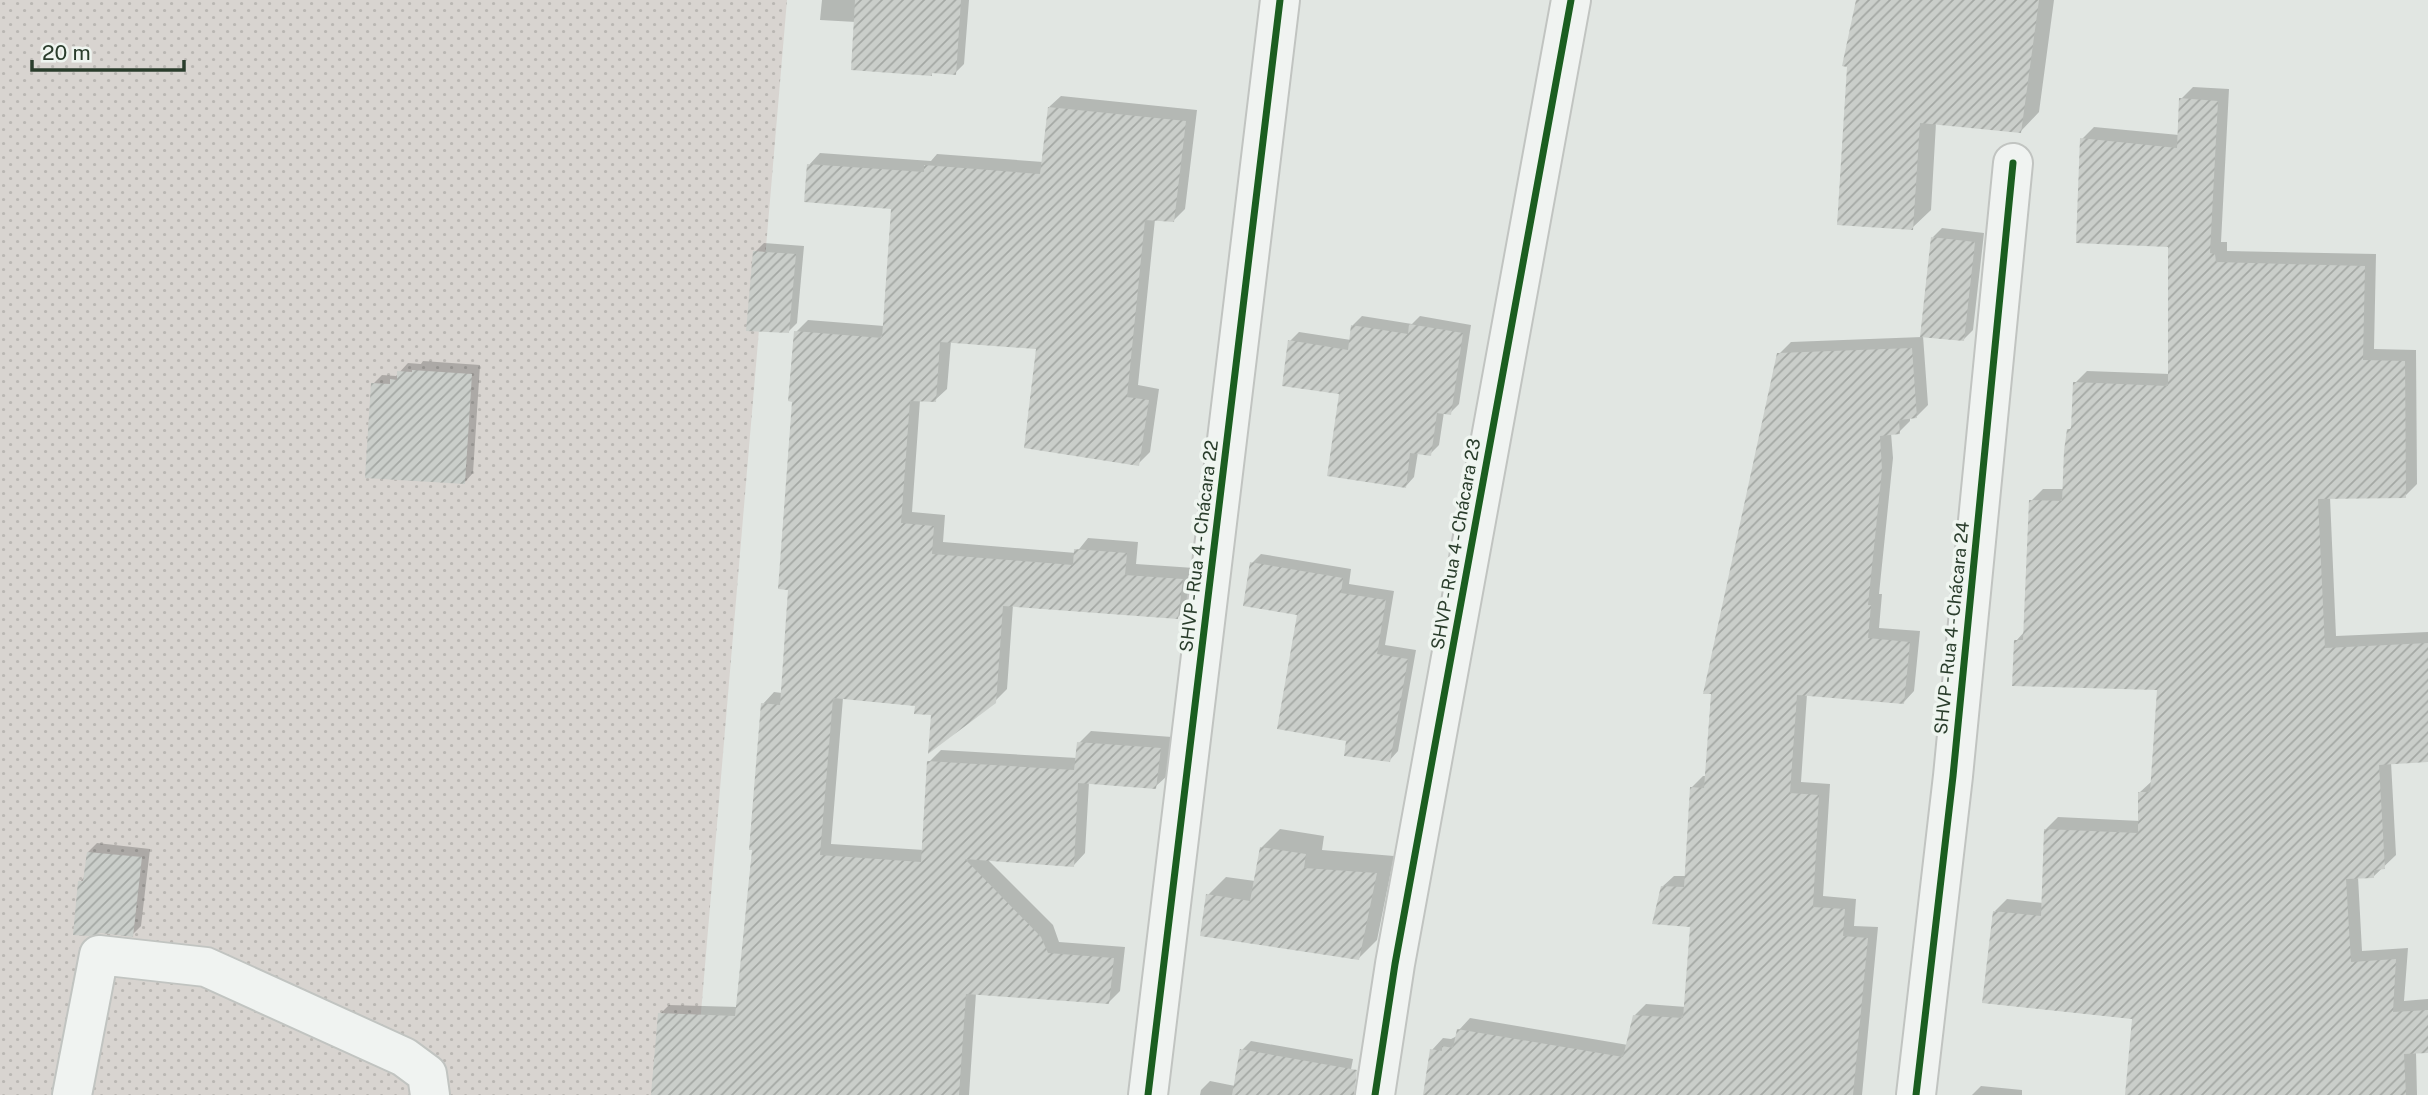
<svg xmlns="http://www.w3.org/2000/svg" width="2428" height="1095" viewBox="0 0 2428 1095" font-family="'Public Sans',sans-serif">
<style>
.park{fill:url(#park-dots)}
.shadow{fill:#0003}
.building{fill:url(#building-hatch)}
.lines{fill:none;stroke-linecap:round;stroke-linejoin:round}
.minor-casing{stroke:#c1c4c1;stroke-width:42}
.minor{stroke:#f0f3f1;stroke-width:38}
.cycleway-casing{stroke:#eff5f0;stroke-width:11}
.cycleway{stroke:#1b5e20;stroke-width:7}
.labels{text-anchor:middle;stroke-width:7;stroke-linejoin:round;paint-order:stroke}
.street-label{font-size:18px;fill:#2a3d2c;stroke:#eff5f0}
</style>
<defs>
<pattern id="park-dots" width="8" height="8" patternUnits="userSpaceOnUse" patternTransform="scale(1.75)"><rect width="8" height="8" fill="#d8d4d0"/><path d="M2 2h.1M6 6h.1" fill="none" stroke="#bab7b3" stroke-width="1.8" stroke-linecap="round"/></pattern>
<pattern id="building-hatch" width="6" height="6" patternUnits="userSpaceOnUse" patternTransform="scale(1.75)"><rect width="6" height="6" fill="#caceca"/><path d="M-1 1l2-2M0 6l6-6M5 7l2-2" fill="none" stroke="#a4a8a4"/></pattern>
</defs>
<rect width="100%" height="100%" fill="#e1e6e2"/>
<!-- park -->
<polygon class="park" points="0,0 787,0 694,1095 0,1095"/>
<!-- shadow -->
<g class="shadow">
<polygon points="822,0 969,0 964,64 955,73 934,72 931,74 856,22 820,20"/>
<polygon points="1858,0 2054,0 2039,112 2021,131 1936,123 1931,210 1912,228"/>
<polygon points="2193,87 2229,89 2221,242 2227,242 2227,251 2376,254 2374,349 2416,350 2417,484 2405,496 2330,497 2336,636 2428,632 2428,761 2391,762 2396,855 2374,876 2358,877 2362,951 2408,948 2404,1001 2428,999 2428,1051 2416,1052 2417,1095 2127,1095 2133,1018 1995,911 2007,899 2043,903 2046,829 2058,817 2140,821 2139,793 2152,781 2159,688 2016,641 2025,631 2031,501 2043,489 2064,489 2069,430 2073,425 2075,383 2087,371 2170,374 2170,246 2082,139 2094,127 2179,135 2181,99"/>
<polygon points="1061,96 1197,110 1185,209 1173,221 1155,219 1138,385 1159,389 1150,452 1138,464 1038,348 951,341 947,389 935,400 920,400 912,512 945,515 943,542 1076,553 1088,538 1138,542 1136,564 1194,568 1190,605 1178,617 1013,605 1007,689 995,701 933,713 917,705 843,698 831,844 924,850 929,762 941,750 1077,758 1079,743 1091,731 1172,737 1167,776 1155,787 1089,782 1085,853 1074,865 987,859 1053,925 1059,942 1125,947 1120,991 1108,1003 976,993 969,1095 653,1095 660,1014 669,1005 738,1007 754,848 763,704 774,692 782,693 790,588 796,332 808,320 884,326 893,207 809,165 820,153 931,161 937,154 1043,162 1049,107"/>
<polygon points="1942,228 1984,233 1973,330 1964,339 1923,336 1928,405 1916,417 1910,417 1910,421 1899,432 1891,433 1893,458 1879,594 1882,594 1879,628 1920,631 1914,691 1903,703 1807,694 1801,782 1830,784 1823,896 1856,899 1854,926 1878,927 1862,1095 1425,1095 1432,1050 1443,1038 1451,1039 1457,1036 1459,1030 1470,1018 1628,1045 1634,1016 1646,1004 1686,1007 1692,925 1662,887 1674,876 1686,876 1691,788 1703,776 1707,776 1779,354 1791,342 1922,337 1933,237"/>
<polygon points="764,243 804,246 797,323 788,332 755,252"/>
<polygon points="1362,316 1412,324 1420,316 1471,325 1459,404 1450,413 1444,412 1439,445 1430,454 1418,452 1414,477 1405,487 1341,393 1290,341 1299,332 1351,340 1353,325"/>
<polygon points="423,361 480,365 473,473 464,483 373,384 382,375 396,376 408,363 421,364"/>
<polygon points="1261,554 1351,569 1349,584 1394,591 1385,645 1416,650 1398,751 1389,761 1348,739 1299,614 1252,563"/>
<polygon points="1280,829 1324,836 1322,850 1394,856 1377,940 1359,958 1208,895 1226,877 1255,881 1262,847"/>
<polygon points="97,843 150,849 141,926 132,935 80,882 85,876 88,852"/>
<polygon points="1251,1041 1353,1059 1346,1095 1200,1095 1201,1090 1210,1081 1235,1086 1242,1050"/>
<polygon points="1981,1086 2022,1090 2022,1095 1972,1095"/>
</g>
<!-- building -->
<g class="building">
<polygon points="855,0 961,0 956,75 932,73 932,76 851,70"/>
<polygon points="1856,0 2039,0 2021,133 1920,123 1913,230 1837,225 1847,67 1842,66"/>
<polygon points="2179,98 2218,101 2210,253 2215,254 2216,262 2365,266 2363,360 2405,361 2406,498 2318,499 2325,648 2428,643 2428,762 2379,765 2385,869 2374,870 2374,878 2346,879 2351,962 2396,959 2393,1012 2428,1010 2428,1053 2404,1054 2406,1095 2125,1095 2132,1019 1982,1003 1993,911 2041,916 2044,829 2138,833 2138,792 2150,792 2157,690 2012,686 2014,640 2023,640 2029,500 2062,501 2064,451 2067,429 2071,429 2073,382 2168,386 2168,247 2076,243 2080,138 2177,148"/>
<polygon points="1048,107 1186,121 1174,222 1145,220 1127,397 1149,400 1139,466 1024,448 1036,349 940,342 936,402 910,401 901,523 934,526 932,554 1073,565 1074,549 1127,553 1125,575 1183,579 1178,619 1003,606 996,703 928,754 931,715 914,714 915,706 833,698 820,855 921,862 927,761 1074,770 1077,742 1161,748 1156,789 1078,783 1074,867 965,859 1041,937 1048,953 1114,958 1109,1004 966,994 959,1095 651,1095 658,1013 735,1016 752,850 749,850 761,703 780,705 788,590 778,589 792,402 788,401 794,331 882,338 891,209 804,202 807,164 924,172 924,165 1040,174"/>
<polygon points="1931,237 1975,242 1964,341 1920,337"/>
<polygon points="753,251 796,254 789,333 746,331"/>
<polygon points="1409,324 1463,333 1451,415 1437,413 1431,456 1410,453 1406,488 1327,476 1339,394 1282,386 1288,340 1348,350 1351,325 1408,334"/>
<polygon points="1912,348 1917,418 1899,420 1900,434 1880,436 1882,470 1868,605 1871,605 1868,638 1910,642 1904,704 1797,695 1790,793 1819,795 1813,907 1845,909 1843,936 1868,938 1853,1095 1423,1095 1430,1049 1442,1051 1442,1046 1453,1048 1457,1029 1623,1057 1633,1015 1683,1018 1690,927 1652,924 1661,886 1684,887 1690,787 1704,788 1711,694 1703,694 1777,353"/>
<polygon points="412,370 472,374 465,484 365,478 371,383 390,384 390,379 397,380 397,371 412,372"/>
<polygon points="1250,562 1343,578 1341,593 1386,600 1377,654 1408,659 1390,762 1344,756 1346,741 1277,729 1297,615 1243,606"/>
<polygon points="1260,847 1306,854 1304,868 1377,873 1359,960 1200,936 1206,894 1250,901"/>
<polygon points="87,852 142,857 133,937 101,933 89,936 73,935 78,881 83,881"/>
<polygon points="1240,1049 1357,1070 1354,1095 1232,1095"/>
</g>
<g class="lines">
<defs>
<g id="minor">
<polyline points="72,1095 99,955 206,967 404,1057 427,1074 430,1095"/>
<polyline points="1148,1095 1280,0"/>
<polyline points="1375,1095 1395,964 1571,0"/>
<polyline points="1916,1095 1953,776 2013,163"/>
</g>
</defs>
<!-- minor casing -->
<use href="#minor" class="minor-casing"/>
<!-- minor -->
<use href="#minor" class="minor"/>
<defs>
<g id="cycleway">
<polyline points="1148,1095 1280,0"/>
<polyline points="1375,1095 1395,964 1571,0"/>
<polyline points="1916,1095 1953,776 2013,163"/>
</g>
</defs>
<!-- cycleway casing -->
<use href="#cycleway" class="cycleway-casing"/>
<!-- cycleway -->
<use href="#cycleway" class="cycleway"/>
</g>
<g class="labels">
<!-- street labels -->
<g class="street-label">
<text transform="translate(1456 544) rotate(-80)" y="6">SHVP - Rua 4 - Chácara 23</text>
<text transform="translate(1199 546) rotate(-83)" y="6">SHVP - Rua 4 - Chácara 22</text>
<text transform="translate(1952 628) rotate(-84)" y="6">SHVP - Rua 4 - Chácara 24</text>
</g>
</g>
<!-- scale -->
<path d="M32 60v10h152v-10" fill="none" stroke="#2a3d2c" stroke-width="3.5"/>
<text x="42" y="60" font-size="21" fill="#2a3d2c" stroke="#eff5f0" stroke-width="5" paint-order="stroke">20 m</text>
</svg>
